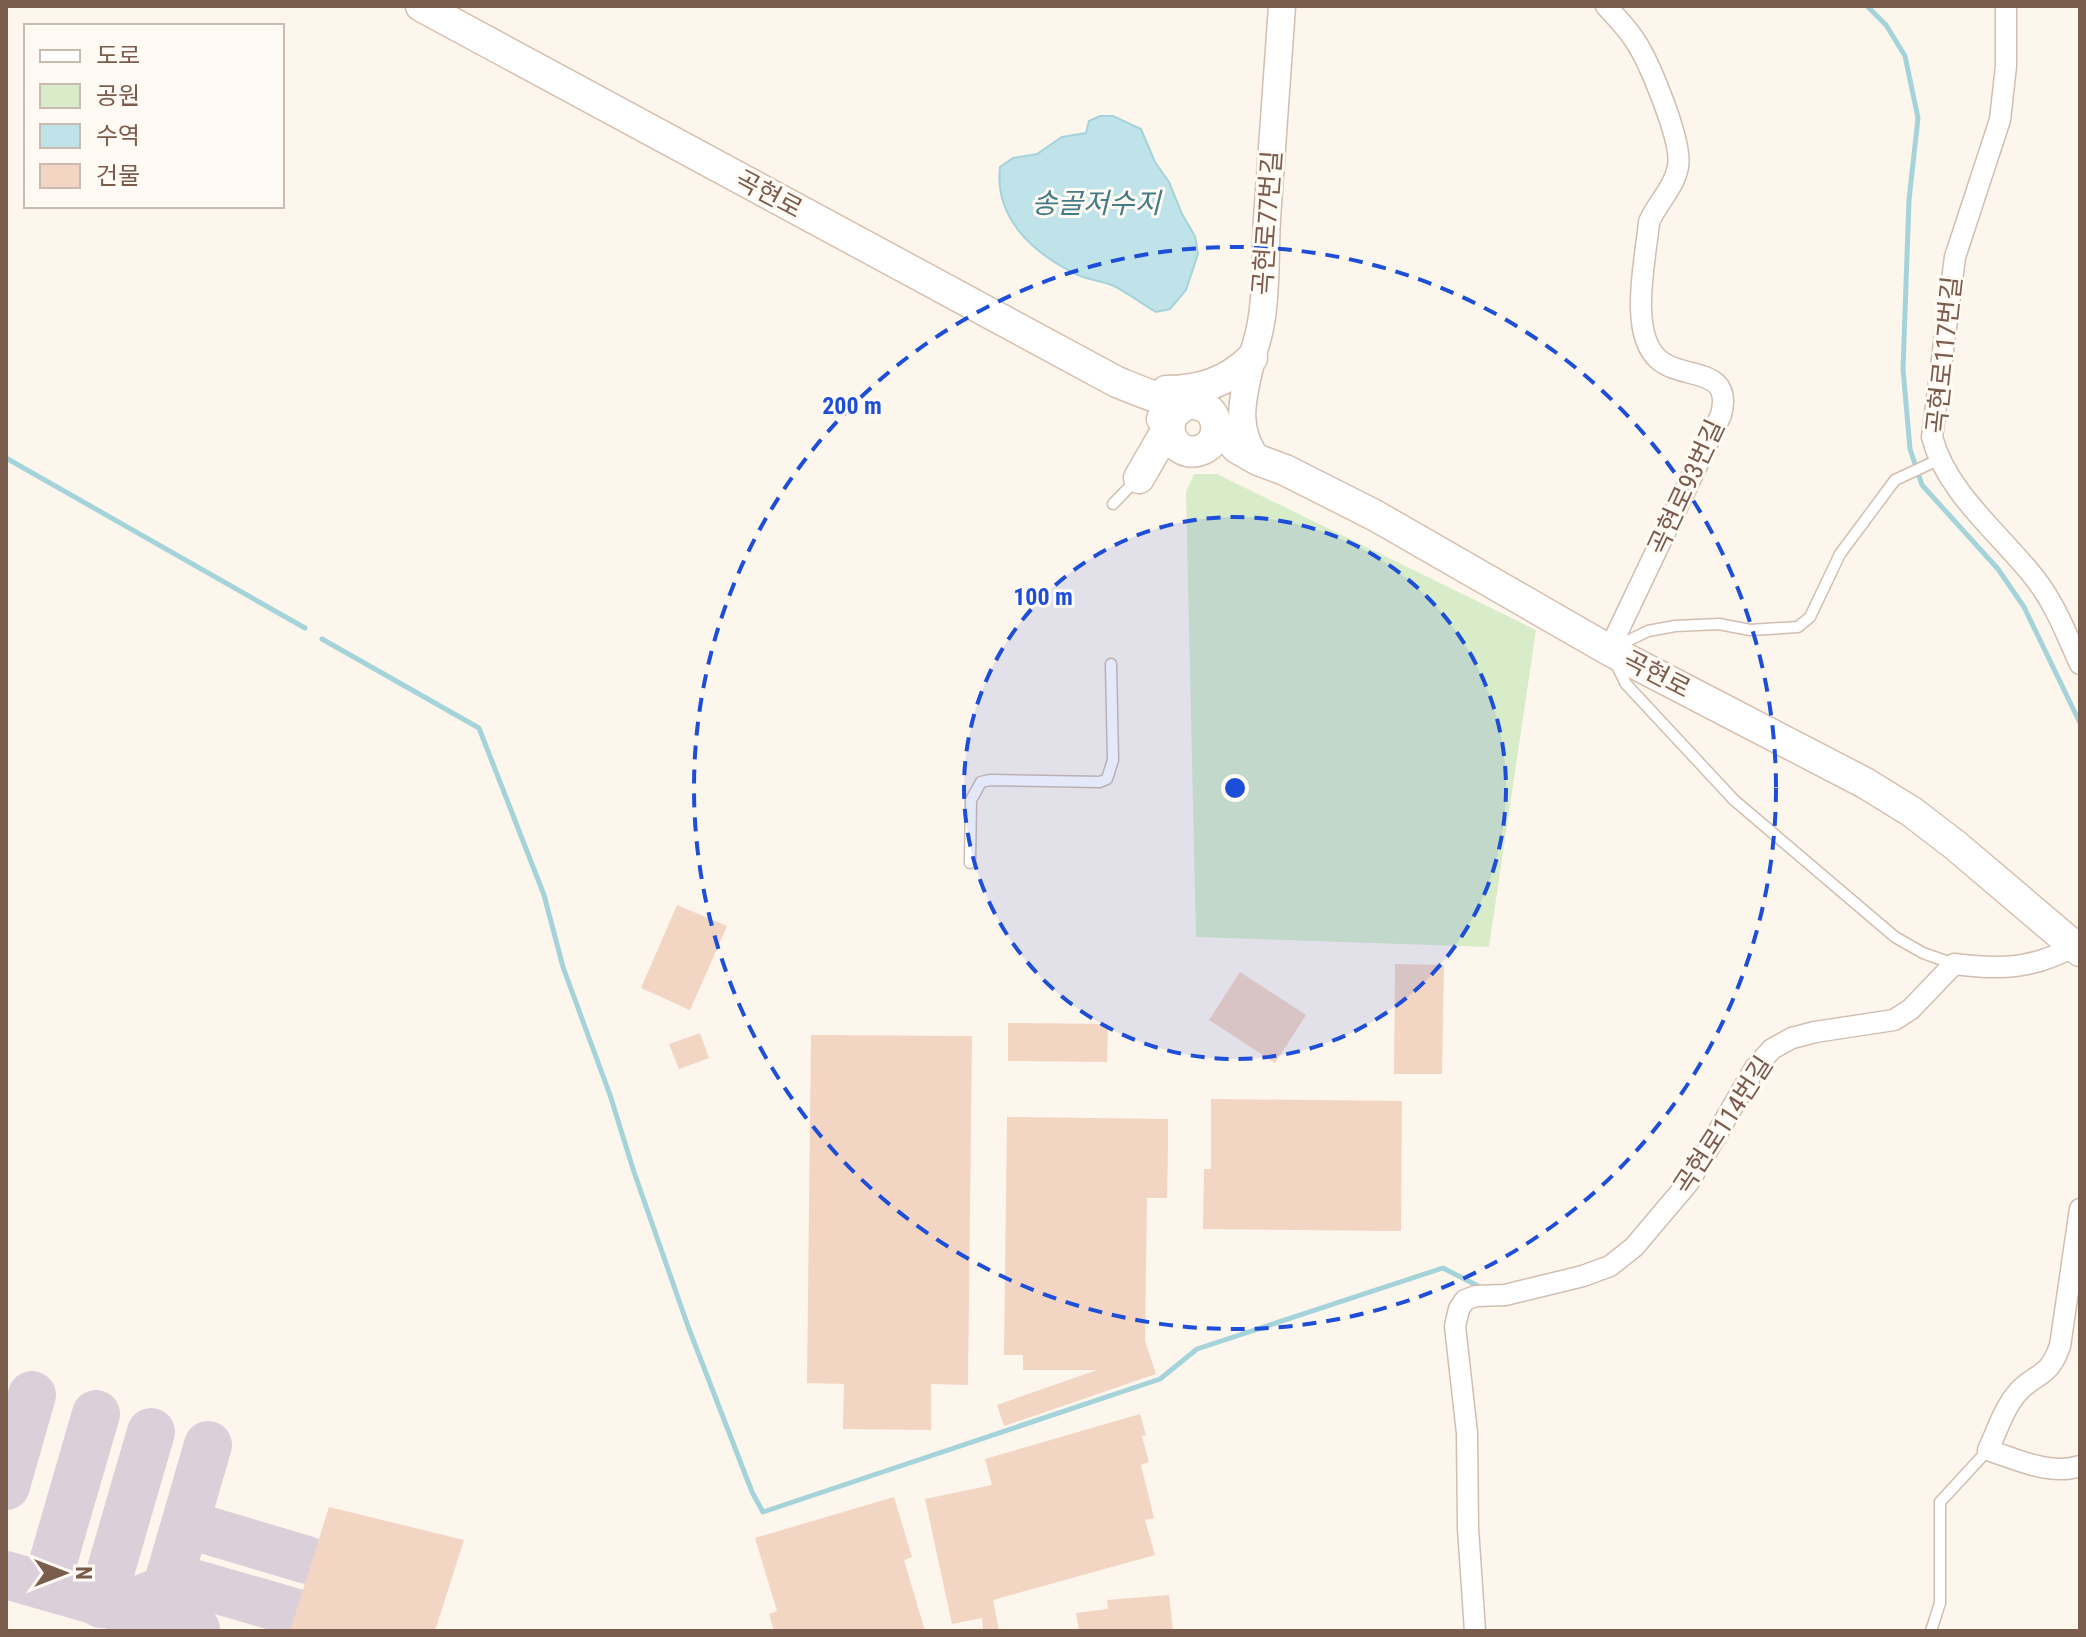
<svg xmlns="http://www.w3.org/2000/svg" width="2086" height="1637" viewBox="0 0 2086 1637" font-family="'Roboto Condensed','Noto Sans KR',sans-serif">
<style>
.green{fill:#d8ecc9}
.water{fill:#bfe3e8;stroke:#a5d3da;stroke-width:2}
.lines{fill:none;stroke-linecap:round;stroke-linejoin:round}
.stream{stroke:#a5d3da;stroke-width:5}
.taxiway{stroke:#dbcfda;stroke-width:48}
.building{fill:#f3d5c3}
.service-casing{stroke:#d1beb0;stroke-width:13}
.minor-casing{stroke:#d1beb0;stroke-width:23}
.tertiary-casing{stroke:#d1beb0;stroke-width:29}
.secondary-casing{stroke:#d6c0b0;stroke-width:33}
.service{stroke:#fff;stroke-width:10}
.minor{stroke:#fff;stroke-width:20}
.tertiary{stroke:#fff;stroke-width:26}
.secondary{stroke:#fff;stroke-width:30}
.ring{fill:none;stroke:#1d4ed8;stroke-width:4;stroke-dasharray:14 10}
.labels{text-anchor:middle;stroke-width:6;stroke-linejoin:round;paint-order:stroke}
.street-label{font-size:26px;fill:#7a5c4d;stroke:#fffaf3}
.water-label{font-size:28px;font-style:italic;fill:#437c86;stroke:#fffaf3}
.centre{fill:#1d4ed8;stroke:#fffaf3;stroke-width:4}
.ring-label{font-size:24px;text-anchor:middle;font-weight:bold;fill:#1d4ed8;stroke:#fffaf3;stroke-width:6;stroke-linejoin:round;paint-order:stroke}
</style>
<rect width="100%" height="100%" fill="#fdf6ec"/>
<!-- green -->
<polygon class="green" points="1194,474 1217,474 1536,630 1489,947 1196,937 1186,492"/>
<!-- water -->
<path class="water" d="M1100,116H1113L1141,129L1155,162L1169,182L1182,214L1195,236L1198,254L1186,290L1170,309L1156,312C1142,304 1128,293 1114,286C1103,281 1089,280 1078,275C1034,254 994,219 1000,167L1013,158L1037,154L1062,137L1086,133L1089,121Z"/>
<g class="lines">
<!-- stream -->
<g class="stream">
<polyline points="1867,6 1886,25 1905,56 1918,118 1909,200 1903,369 1910,449 1922,485 1998,569 2024,607 2080,723"/>
<polyline points="6,458 305,628"/>
<polyline points="322,639 479,728 544,895 563,967 610,1095 634,1172 689,1329 752,1492 763,1512 1160,1379 1197,1349 1443,1268 1480,1287"/>
</g>
<!-- taxiway -->
<g class="taxiway">
<polyline points="151,1432 101,1604 141,1599 167,1589 174,1608 188,1618 196,1629"/>
<polyline points="6,1486 32,1395"/>
<polyline points="186,1524 307,1560"/>
<polyline points="6,1575 132,1611"/>
<polyline points="172,1577 294,1612"/>
<polyline points="46,1586 96,1414"/>
<polyline points="158,1617 208,1445"/>
</g>
</g>
<!-- building -->
<g class="building">
<polygon points="677,905 727,926 690,1010 641,988"/>
<polygon points="1395,964 1444,965 1442,1074 1394,1074"/>
<polygon points="1240,972 1306,1015 1275,1063 1209,1020"/>
<polygon points="1008,1023 1108,1024 1107,1062 1008,1061"/>
<polygon points="700,1033 709,1058 679,1069 669,1044"/>
<polygon points="811,1035 972,1036 968,1385 931,1384 931,1430 843,1429 844,1384 807,1383"/>
<polygon points="1211,1099 1402,1101 1401,1231 1203,1229 1204,1169 1211,1169"/>
<polygon points="1007,1117 1168,1119 1168,1146 1167,1198 1147,1198 1145,1341 1156,1374 1004,1426 997,1405 1097,1370 1023,1370 1023,1355 1004,1355"/>
<polygon points="1140,1414 1146,1435 1142,1436 1149,1462 1141,1465 1154,1518 1145,1520 1155,1555 993,1600 999,1631 983,1631 982,1618 952,1624 925,1499 992,1485 985,1459"/>
<polygon points="894,1497 912,1557 904,1560 925,1631 774,1631 769,1614 777,1611 755,1538"/>
<polygon points="329,1507 464,1540 435,1631 290,1631"/>
<polygon points="1169,1595 1173,1631 1079,1631 1076,1613 1108,1609 1107,1600"/>
</g>
<g class="lines">
<defs>
<g id="service">
<polyline points="1113,504 1137,479"/>
<polyline points="1613,648 1648,631 1675,626 1719,624 1750,630 1798,627 1810,617 1840,554 1895,480 1938,460"/>
<polyline points="1616,664 1626,684 1734,800 1895,937 1923,953 1954,964"/>
<polyline points="970,863 971,800 981,782 990,780 1100,782 1107,779 1113,760 1111,664"/>
<polyline points="1931,1631 1940,1603 1940,1502 1988,1450"/>
</g>
<g id="minor">
<path d="M1606,6C1616,17 1626,27 1634,39C1649,61 1683,142 1678,167C1674,188 1657,203 1649,222C1646,258 1628,332 1658,359C1682,381 1734,365 1721,415L1609,650"/>
<path d="M2006,6V66L2000,120L1955,257L1932,437C1947,494 2002,535 2037,581C2056,606 2067,636 2080,664"/>
<path d="M2080,1209L2060,1346C2048,1379 2038,1371 2018,1392C2004,1408 1997,1431 1988,1450C2016,1459 2050,1476 2080,1466"/>
<path d="M1475,1631L1468,1528L1467,1433L1455,1326L1459,1309L1465,1300L1476,1296L1505,1295L1583,1276L1610,1266L1634,1247L1689,1182L1755,1068L1772,1049L1792,1038L1815,1032L1894,1020L1911,1009L1954,964C2001,970 2033,969 2075,946"/>
</g>
<g id="tertiary">
<path d="M1252,358C1244,394 1232,427 1258,460"/>
<path d="M1243,374C1270,330 1264,270 1267,219C1272,148 1277,77 1282,6"/>
</g>
<g id="secondary">
<path d="M421,6L1117,382C1135,389 1152,397 1170,401C1182,403 1197,402 1206,408C1221,418 1219,442 1203,449C1173,463 1153,416 1189,404"/>
<path d="M1166,391C1200,391 1228,382 1252,358"/>
<polyline points="1217,426 1237,448 1258,460 1285,470 1376,516 1609,650 1865,783 1912,812 1955,845 2080,951"/>
<polyline points="1139,478 1169,426 1162,419"/>
</g>
</defs>
<!-- service casing -->
<use href="#service" class="service-casing"/>
<!-- minor casing -->
<use href="#minor" class="minor-casing"/>
<!-- tertiary casing -->
<use href="#tertiary" class="tertiary-casing"/>
<!-- secondary casing -->
<use href="#secondary" class="secondary-casing"/>
<!-- service -->
<use href="#service" class="service"/>
<!-- minor -->
<use href="#minor" class="minor"/>
<!-- tertiary -->
<use href="#tertiary" class="tertiary"/>
<!-- secondary -->
<use href="#secondary" class="secondary"/>
</g>
<!-- distance rings -->
<circle cx="1235" cy="788" r="271" fill="#1d4ed8" fill-opacity=".12"/>
<g class="ring">
<circle cx="1235" cy="788" r="271"/>
<circle cx="1235" cy="788" r="541"/>
</g>
<g class="labels">
<!-- street labels -->
<g class="street-label">
<text transform="translate(769 194) rotate(28)" y="9">곡현로</text>
<text transform="translate(1267 223) rotate(-86)" y="9">곡현로77번길</text>
<text transform="translate(1944 355) rotate(-84)" y="9">곡현로117번길</text>
<text transform="translate(1686 487) rotate(-65)" y="9">곡현로93번길</text>
<text transform="translate(1657 674) rotate(27)" y="9">곡현로</text>
<text transform="translate(1723 1125) rotate(-57)" y="9">곡현로114번길</text>
</g>
<!-- water labels -->
<g class="water-label">
<text x="1096" y="213">송골저수지</text>
</g>
</g>
<circle cx="1235" cy="788" r="12" class="centre"/>
<g class="ring-label">
<text x="852" y="414">200 m</text>
<text x="1043" y="605">100 m</text>
</g>
<!-- border -->
<rect width="2086" height="1637" fill="none" stroke="#7a5c4d" stroke-width="16"/>
<!-- legend -->
<rect x="24" y="24" width="260" height="184" fill="#fffaf3" stroke="#cabbb1" stroke-width="2"/>
<rect x="40" y="50" width="40" height="12" fill="#ffffff" stroke="#cabbb1" stroke-width="2"/>
<text x="96" y="64" font-size="24" fill="#7a5c4d">도로</text>
<rect x="40" y="84" width="40" height="24" fill="#d8ecc9" stroke="#cabbb1" stroke-width="2"/>
<text x="96" y="104" font-size="24" fill="#7a5c4d">공원</text>
<rect x="40" y="124" width="40" height="24" fill="#bfe3e8" stroke="#cabbb1" stroke-width="2"/>
<text x="96" y="144" font-size="24" fill="#7a5c4d">수역</text>
<rect x="40" y="164" width="40" height="24" fill="#f3d5c3" stroke="#cabbb1" stroke-width="2"/>
<text x="96" y="184" font-size="24" fill="#7a5c4d">건물</text>
<!-- north arrow -->
<g transform="translate(64 1573) rotate(90)" stroke="#fffaf3" stroke-width="6" paint-order="stroke">
<path d="M0-6L14 30L0 20L-14 30Z" fill="#7a5c4d"/>
<text y="-12" font-size="22" font-weight="bold" text-anchor="middle" fill="#7a5c4d">N</text>
</g>
</svg>
